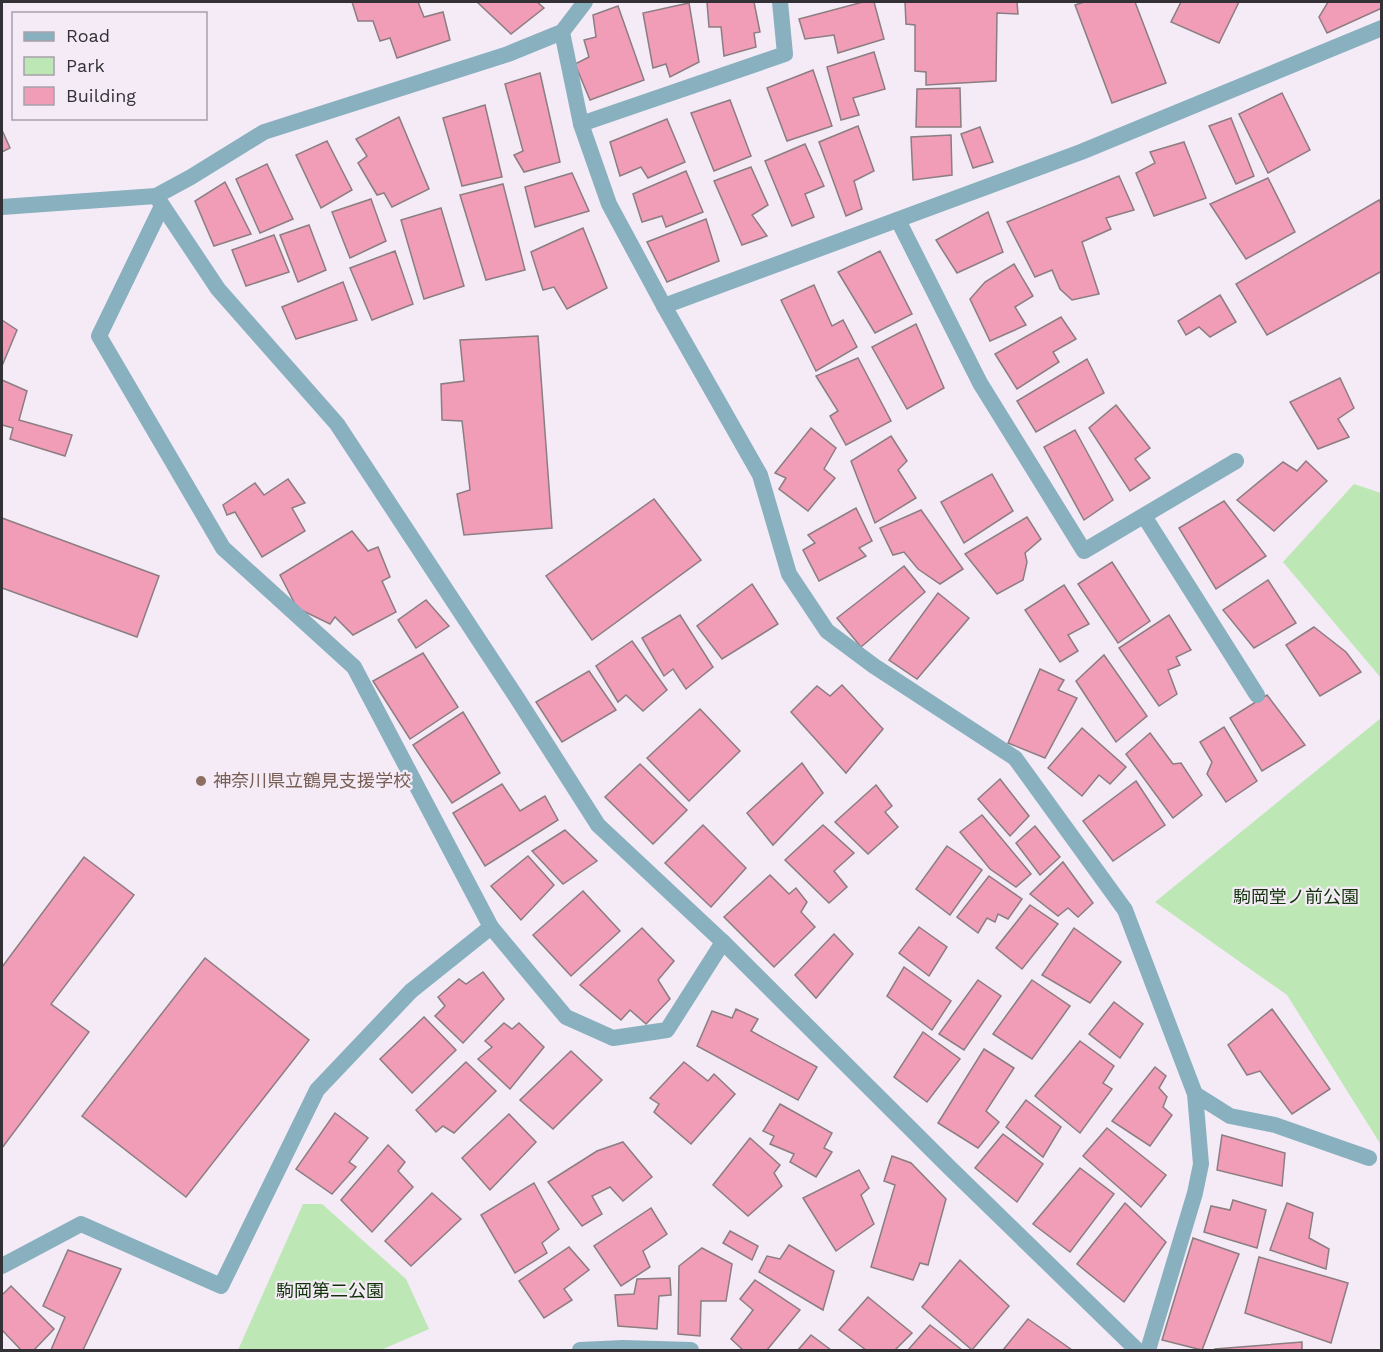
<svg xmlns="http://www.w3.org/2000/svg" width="1383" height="1352" viewBox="0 0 1383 1352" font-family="'Work Sans','Noto Sans JP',sans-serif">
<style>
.green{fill:#bde7b4}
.building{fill:#f19db7;stroke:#8b7d81;stroke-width:1.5}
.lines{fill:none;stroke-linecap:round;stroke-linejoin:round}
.service{stroke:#89b0bf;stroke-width:16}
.minor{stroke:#89b0bf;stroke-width:16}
.education-dot{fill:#8d6e63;stroke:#f4ebf7;stroke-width:2}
.labels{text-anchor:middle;stroke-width:4.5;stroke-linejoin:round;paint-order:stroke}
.education-label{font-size:18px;fill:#785e54;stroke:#f4ebf7;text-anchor:start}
.park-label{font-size:18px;fill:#103408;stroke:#f4ebf7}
</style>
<rect width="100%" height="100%" fill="#f4ebf7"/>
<!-- green -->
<g class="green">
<polygon points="1354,484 1381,493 1381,678 1283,562"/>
<polygon points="1381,718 1381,1145 1287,995 1155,902"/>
<polygon points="303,1204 322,1204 406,1279 429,1329 381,1350 238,1350"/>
</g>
<!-- building -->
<g class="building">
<polygon points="352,2 418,2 424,17 443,12 450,40 397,58 390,38 380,41 373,21 358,21"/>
<polygon points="477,2 537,2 544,8 511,34"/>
<polygon points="707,2 754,2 760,32 754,33 756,47 724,56 721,27 709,27"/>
<polygon points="863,2 874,2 884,39 838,53 834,35 805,39 799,19"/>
<polygon points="905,2 1017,2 1018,14 997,13 996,81 926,85 926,72 915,71 915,25 906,24"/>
<polygon points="1084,2 1135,2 1166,83 1112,103 1075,5"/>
<polygon points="1181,2 1239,2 1219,43 1171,22"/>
<polygon points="1328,2 1382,2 1382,8 1327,33 1319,17"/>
<polygon points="689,3 699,62 670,77 666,64 653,68 643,13"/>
<polygon points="618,6 644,80 590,100 575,64 589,57 584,40 596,37 593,15"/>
<polygon points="874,52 885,89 853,98 859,115 841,120 827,67"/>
<polygon points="813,70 832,126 787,141 767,88"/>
<polygon points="540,73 560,162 524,172 514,155 523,151 505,84"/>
<polygon points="960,88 961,127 916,127 917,89"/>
<polygon points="1282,93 1310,150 1268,173 1239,114"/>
<polygon points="730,100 751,156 714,171 691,113"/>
<polygon points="485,105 502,177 462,186 443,118"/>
<polygon points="399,117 429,189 392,207 384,193 377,195 358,163 367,156 356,139"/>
<polygon points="1231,118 1254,176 1236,184 1209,126"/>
<polygon points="667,119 685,162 648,178 641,167 620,176 610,142"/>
<polygon points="858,126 874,171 854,181 862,209 846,216 819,142"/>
<polygon points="980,127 993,162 973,168 961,134"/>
<polygon points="2,130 10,148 2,152"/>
<polygon points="951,135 952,175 913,180 911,137"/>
<polygon points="327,141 352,190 321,208 296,155"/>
<polygon points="1184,142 1206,198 1154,216 1136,173 1155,163 1150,152"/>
<polygon points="805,144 824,186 805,194 814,217 792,226 765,161"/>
<polygon points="267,164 293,219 260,233 236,179"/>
<polygon points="751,167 768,205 752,215 767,236 742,245 714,181"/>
<polygon points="686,171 703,212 666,227 662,216 642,222 633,194"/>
<polygon points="572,173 589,211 535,227 525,187"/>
<polygon points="1119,176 1134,210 1106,218 1111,229 1082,242 1099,294 1072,300 1060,289 1052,270 1035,277 1007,222"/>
<polygon points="1268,178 1295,232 1246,259 1210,204"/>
<polygon points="225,182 251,234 214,246 195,201"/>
<polygon points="503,184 525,270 486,280 460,195"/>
<polygon points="371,199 386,241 350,258 332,212"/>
<polygon points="1379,200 1382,205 1382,271 1267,335 1236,284"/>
<polygon points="441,208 464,286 424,299 401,220"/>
<polygon points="988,212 1003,252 957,273 936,240"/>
<polygon points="706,219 719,261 667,282 647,242"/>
<polygon points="309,225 326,270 298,282 280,235"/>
<polygon points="583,228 607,288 567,309 554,287 543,290 531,252"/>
<polygon points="274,235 289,272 246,286 232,250"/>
<polygon points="395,251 413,304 372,320 350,268"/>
<polygon points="880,251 912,314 875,333 838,272"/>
<polygon points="1014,264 1033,296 1015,307 1026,325 990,341 970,299 985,282"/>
<polygon points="343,282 357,320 296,339 282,307"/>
<polygon points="814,285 832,326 843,320 857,347 816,371 781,300"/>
<polygon points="1220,295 1236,322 1210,337 1199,327 1186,335 1178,321"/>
<polygon points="1061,317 1076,339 1053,352 1059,362 1017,389 995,354"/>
<polygon points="2,320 17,330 2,366"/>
<polygon points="916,324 944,388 907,409 872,347"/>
<polygon points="538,336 552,528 464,535 457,494 470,490 462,421 442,420 441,384 464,381 460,340"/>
<polygon points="858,358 891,421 846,445 830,416 838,411 816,376"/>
<polygon points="1087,359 1104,393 1036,432 1017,401"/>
<polygon points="1340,378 1354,408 1338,419 1349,437 1318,449 1290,402"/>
<polygon points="2,380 27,391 19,420 72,435 65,456 10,439 13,428 2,425"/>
<polygon points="1116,405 1150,448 1135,459 1150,478 1130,491 1089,428"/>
<polygon points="811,428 836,448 824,469 835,478 808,511 779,489 786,478 775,473"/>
<polygon points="1075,430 1113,500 1084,520 1044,447"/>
<polygon points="891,436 907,461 898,470 916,498 875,523 851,461"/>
<polygon points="1306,461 1327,481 1274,531 1237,500 1283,462 1297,471"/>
<polygon points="992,474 1013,511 964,543 941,502"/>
<polygon points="288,479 305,503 292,508 305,531 262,557 235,512 227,515 223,505 255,483 264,495"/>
<polygon points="654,499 701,560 592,640 546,576"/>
<polygon points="1224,501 1266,556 1216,589 1179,528"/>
<polygon points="856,508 872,541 859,548 866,556 819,581 803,550 815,543 808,535"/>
<polygon points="921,510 963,569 940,584 918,569 904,552 893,555 880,528"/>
<polygon points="1027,517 1041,539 1025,553 1027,562 1023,580 997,594 965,554"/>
<polygon points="2,518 159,576 137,637 2,588"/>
<polygon points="352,531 368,551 378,547 390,577 382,581 396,612 353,635 335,617 330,624 297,608 280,575"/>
<polygon points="1112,562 1150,621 1118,643 1078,584"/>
<polygon points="904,566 925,592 861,647 837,618"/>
<polygon points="1268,580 1296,623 1254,648 1223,610"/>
<polygon points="752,584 778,624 722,659 697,626"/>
<polygon points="1064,585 1089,624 1068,635 1078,651 1060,662 1025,610"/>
<polygon points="938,593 969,618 917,679 889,660"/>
<polygon points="426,600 449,626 416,648 398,620"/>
<polygon points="680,615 713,667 686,689 673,669 664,676 642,638"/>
<polygon points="1169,615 1191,650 1176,657 1180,665 1168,670 1177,694 1159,706 1119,648"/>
<polygon points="1314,627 1346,652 1361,672 1320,696 1286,645"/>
<polygon points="632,641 667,690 643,711 626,695 618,702 596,666"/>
<polygon points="423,653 458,707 410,739 373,681"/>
<polygon points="1104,655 1147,716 1116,742 1076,681"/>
<polygon points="1040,669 1064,680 1058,690 1077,698 1045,758 1008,743"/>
<polygon points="589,671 616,710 562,742 536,702"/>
<polygon points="842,685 883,729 846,773 791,712 817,686 830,696"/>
<polygon points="1267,695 1305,745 1262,771 1230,718"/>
<polygon points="700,709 740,751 689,801 647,758"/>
<polygon points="463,712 500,773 452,803 413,745"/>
<polygon points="1224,727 1257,781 1226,802 1207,774 1212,762 1200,742"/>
<polygon points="1082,728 1126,767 1110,784 1099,775 1082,796 1048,768"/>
<polygon points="1150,733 1173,764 1181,763 1202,795 1173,818 1126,754"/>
<polygon points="802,763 823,793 773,845 747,813"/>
<polygon points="640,764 687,810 653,844 605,797"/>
<polygon points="1000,779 1029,816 1010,836 978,799"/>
<polygon points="1136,781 1165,825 1113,861 1083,821"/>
<polygon points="502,784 520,811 545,796 558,820 485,866 453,813"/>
<polygon points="876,785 892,806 885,812 898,827 868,854 835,822"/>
<polygon points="982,815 1031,874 1016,887 990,869 960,832"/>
<polygon points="703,825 746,868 711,907 665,863"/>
<polygon points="823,825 854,853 834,871 847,887 829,903 785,860"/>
<polygon points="1035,826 1060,857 1040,875 1016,843"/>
<polygon points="565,830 597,861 563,884 532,851"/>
<polygon points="947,846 982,870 950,915 916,889"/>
<polygon points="528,856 554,885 521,920 491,886"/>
<polygon points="84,857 134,895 51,1004 89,1032 2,1148 2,967"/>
<polygon points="1063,862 1093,903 1078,917 1068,908 1058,916 1030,894"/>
<polygon points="770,875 789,894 796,888 807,902 801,912 815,927 774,967 724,917"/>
<polygon points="989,876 1022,899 1008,919 998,914 995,922 987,918 978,933 957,917"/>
<polygon points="583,891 620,931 571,976 533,935"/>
<polygon points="1030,905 1058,924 1022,969 996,948"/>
<polygon points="919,927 947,947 929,976 899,953"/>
<polygon points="642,928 674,961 658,980 670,999 646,1024 630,1010 621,1020 580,985"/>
<polygon points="1074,928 1121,962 1090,1003 1042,975"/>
<polygon points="834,934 853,954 816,998 795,975"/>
<polygon points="205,958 309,1040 186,1197 82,1116"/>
<polygon points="904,967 951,1001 932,1030 887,996"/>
<polygon points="483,972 504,999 463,1043 435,1016 445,1006 438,997 459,979 466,984"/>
<polygon points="978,980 1001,996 964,1050 939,1034"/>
<polygon points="1032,980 1070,1006 1032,1059 993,1034"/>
<polygon points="1114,1002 1143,1024 1120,1058 1089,1034"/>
<polygon points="736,1009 758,1019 751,1031 817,1067 798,1100 697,1046 712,1011 732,1018"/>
<polygon points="1272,1009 1330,1089 1292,1114 1260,1071 1247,1075 1228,1045"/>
<polygon points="424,1017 456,1050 412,1093 380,1059"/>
<polygon points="504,1023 512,1029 519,1023 544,1047 510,1089 478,1059 492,1047 485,1041"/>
<polygon points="923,1032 960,1059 927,1102 894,1077"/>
<polygon points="1080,1041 1114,1066 1103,1083 1112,1089 1080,1133 1035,1096"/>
<polygon points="984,1049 1014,1068 986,1111 999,1122 978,1148 938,1123"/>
<polygon points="571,1051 602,1080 553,1129 520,1100"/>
<polygon points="466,1062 496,1091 454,1133 443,1126 436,1132 416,1110"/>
<polygon points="684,1062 708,1081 714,1074 735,1094 691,1144 654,1112 659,1104 650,1098"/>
<polygon points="1155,1067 1166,1076 1159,1088 1167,1097 1163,1107 1172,1115 1150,1146 1112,1121"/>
<polygon points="1026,1100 1061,1127 1043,1157 1006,1127"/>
<polygon points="780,1104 832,1133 824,1148 832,1152 816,1177 790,1162 794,1154 770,1144 774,1136 763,1131"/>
<polygon points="335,1113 368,1138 349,1162 356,1167 332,1194 296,1169"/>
<polygon points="509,1114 536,1142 490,1190 462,1158"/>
<polygon points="1107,1128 1166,1175 1141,1207 1083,1156"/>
<polygon points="1003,1134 1043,1164 1017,1202 975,1168"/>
<polygon points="1222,1135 1285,1153 1282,1186 1217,1170"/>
<polygon points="750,1138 780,1165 774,1173 782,1186 748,1216 713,1185"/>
<polygon points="623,1142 652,1177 623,1201 610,1187 592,1196 602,1214 582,1226 548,1182 597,1151"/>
<polygon points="388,1145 405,1162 398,1171 413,1187 372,1232 341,1200"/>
<polygon points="892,1156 911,1163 946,1199 928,1265 920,1263 913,1280 871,1267 895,1185 884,1181"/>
<polygon points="1080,1168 1114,1194 1070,1252 1033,1224"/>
<polygon points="859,1170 869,1188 861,1195 874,1224 836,1251 803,1198"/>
<polygon points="534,1183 559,1229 542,1243 547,1253 515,1273 481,1215"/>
<polygon points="432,1193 461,1219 411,1266 385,1241"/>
<polygon points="1233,1200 1266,1210 1257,1248 1204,1232 1211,1206 1230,1210"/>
<polygon points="1125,1203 1166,1242 1124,1302 1077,1264"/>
<polygon points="1287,1203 1313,1213 1309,1238 1329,1249 1326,1269 1270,1250"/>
<polygon points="651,1208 667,1234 643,1251 650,1267 621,1286 594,1246"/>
<polygon points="730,1231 758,1246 752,1260 723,1243"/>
<polygon points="1193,1238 1239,1254 1202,1350 1162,1340"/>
<polygon points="789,1245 834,1271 823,1310 759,1272 767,1256 780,1259"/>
<polygon points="569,1247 589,1270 564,1289 572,1300 544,1318 519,1281"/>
<polygon points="702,1248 732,1264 726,1301 701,1301 700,1336 678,1334 679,1266"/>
<polygon points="68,1250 121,1269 83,1350 51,1350 65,1317 43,1306"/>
<polygon points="1259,1257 1348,1283 1331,1343 1245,1313"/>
<polygon points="960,1260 1009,1306 972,1350 922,1307"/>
<polygon points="670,1278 671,1295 659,1296 657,1329 618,1326 615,1295 634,1294 637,1279"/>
<polygon points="755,1280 800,1310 767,1350 743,1350 731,1339 753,1310 740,1299"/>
<polygon points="11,1286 54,1329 34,1350 21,1350 2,1330 2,1295"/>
<polygon points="868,1297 912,1333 895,1350 866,1350 839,1330"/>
<polygon points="1028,1319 1072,1350 1003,1350"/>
<polygon points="930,1325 962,1350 908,1350"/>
<polygon points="811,1335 831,1350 798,1350"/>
<polygon points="1302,1342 1302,1350 1215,1350 1215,1349"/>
</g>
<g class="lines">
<!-- service -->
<g class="service">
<polyline points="581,124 785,54 780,2"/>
<polyline points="162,206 99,336 223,548 354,667 491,927"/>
<polyline points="898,220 980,383 1084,551 1236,461"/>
<polyline points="664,306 760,475 789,574 827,631 874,666 1015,758 1125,910 1195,1094 1201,1164 1195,1193 1148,1350"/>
<polyline points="1144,516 1257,695"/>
<polyline points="1195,1094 1230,1116 1275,1125 1369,1158"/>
</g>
<!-- minor -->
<g class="minor">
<polyline points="562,32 581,124 609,204 664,306 1081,152 1382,28"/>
<polyline points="156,196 218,289 337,424 517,698 598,825 723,942 950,1168 1137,1350"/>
<polyline points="2,207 156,196 191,177 264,132 508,54 562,32 585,2"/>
<polyline points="2,1266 81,1224 221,1286 317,1090 411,991 491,927 566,1017 613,1038 667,1030 723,942"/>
<polyline points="580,1350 623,1348 691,1350"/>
</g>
</g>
<!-- markers -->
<circle class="education-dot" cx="201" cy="781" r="6"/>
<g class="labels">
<!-- education labels -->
<g class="education-label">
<text x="213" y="787">神奈川県立鶴見支援学校</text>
</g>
<!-- park labels -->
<g class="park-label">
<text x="1296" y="903">駒岡堂ノ前公園</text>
<text x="330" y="1297">駒岡第二公園</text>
</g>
</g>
<!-- border -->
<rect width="1383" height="1352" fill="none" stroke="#343136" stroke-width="6"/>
<!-- legend -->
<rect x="12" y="12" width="195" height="108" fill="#f4ebf7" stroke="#a7a1aa" stroke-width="1.5"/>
<rect x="24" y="32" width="30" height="9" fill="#89b0bf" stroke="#a7a1aa" stroke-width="1.5"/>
<text x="66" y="42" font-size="18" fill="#343136">Road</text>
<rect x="24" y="57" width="30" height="18" fill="#bde7b4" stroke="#a7a1aa" stroke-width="1.5"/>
<text x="66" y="72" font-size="18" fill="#343136">Park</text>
<rect x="24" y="87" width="30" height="18" fill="#f19db7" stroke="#a7a1aa" stroke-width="1.5"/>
<text x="66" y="102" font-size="18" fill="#343136">Building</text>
</svg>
